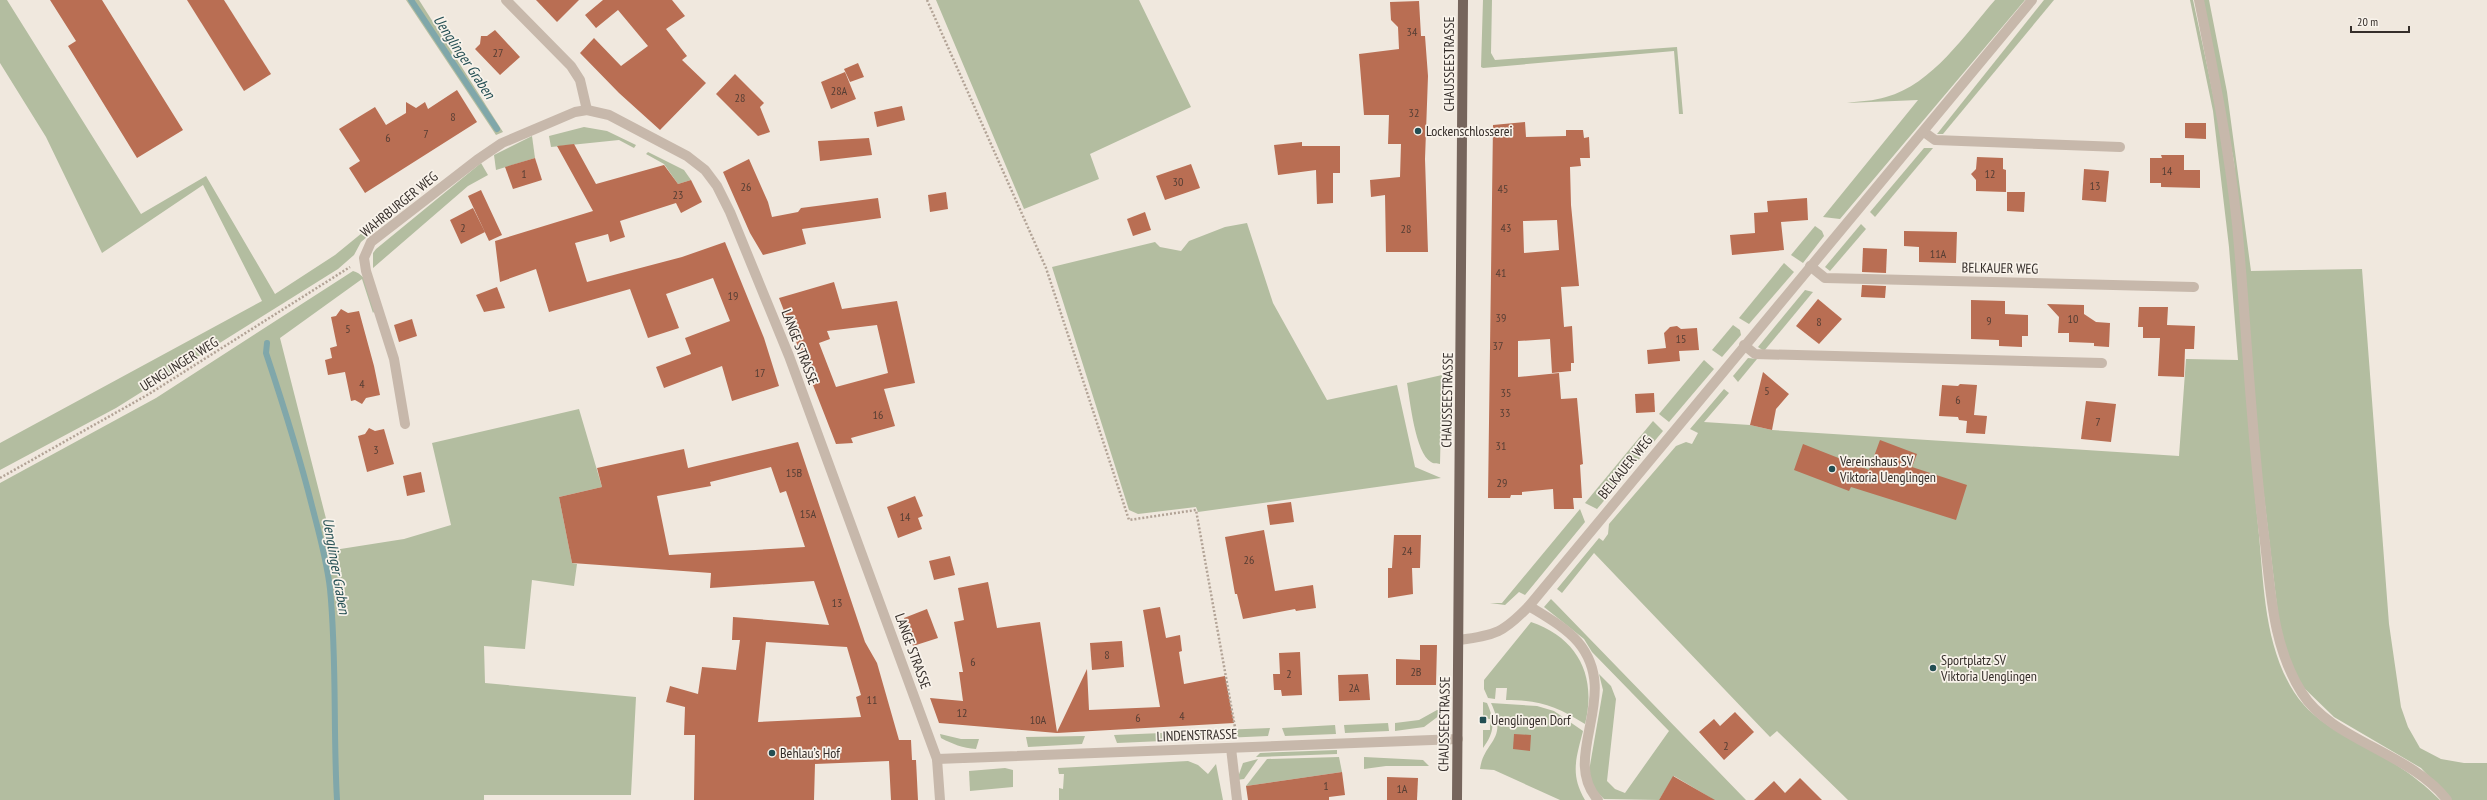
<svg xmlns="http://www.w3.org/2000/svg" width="2487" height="800" viewBox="0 0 2487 800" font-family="'PT Sans Narrow',sans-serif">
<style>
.green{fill:#b3bda0}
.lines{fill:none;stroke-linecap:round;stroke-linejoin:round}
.stream{stroke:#80a7aa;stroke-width:6}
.building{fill:#b96e53;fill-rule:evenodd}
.path{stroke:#b2a396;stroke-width:2.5;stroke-dasharray:2 2;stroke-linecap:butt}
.minor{stroke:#c7b8ab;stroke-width:10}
.major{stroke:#76655c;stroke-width:10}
.poi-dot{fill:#234e53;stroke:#f8f2ea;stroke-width:1.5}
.labels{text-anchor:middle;stroke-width:3.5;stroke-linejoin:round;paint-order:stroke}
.number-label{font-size:12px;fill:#563e34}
.street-label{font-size:14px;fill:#352e2a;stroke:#f8f2ea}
.poi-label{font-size:14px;fill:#352e2a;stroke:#f8f2ea;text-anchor:start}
.water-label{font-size:15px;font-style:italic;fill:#234e53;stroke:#f8f2ea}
</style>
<rect width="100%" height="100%" fill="#f0e8de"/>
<!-- green -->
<g class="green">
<polygon points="0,0 7,0 141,214 206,176 275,294 335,255 384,215 388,219 361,242 354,255 338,269 116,408 0,470 0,443 262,301 203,185 102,253 46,137 0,63"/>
<polygon points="406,0 419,0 503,132 496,135"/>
<polygon points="936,0 1139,0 1191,107 1090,154 1099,179 1024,209"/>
<polygon points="1483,0 1492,0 1491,53 1495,60 1677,47 1683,114 1679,114 1674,51 1483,68 1481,67"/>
<path d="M1995,0H2025L1840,219L1823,217L1918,100L1847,103C1860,101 1874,101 1886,97C1933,84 1965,34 1995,0Z"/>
<polygon points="2044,0 2054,0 1943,134 1937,134"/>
<path d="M2190,0H2193C2207,65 2222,130 2230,197C2243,306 2247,416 2258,525C2264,581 2263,643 2294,692C2317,728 2361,742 2395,764C2412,775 2426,786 2440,800H1848L1777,731L1770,737L1594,553L1562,593L1557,589L1599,538L1603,541L1608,534L1609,524L1676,446L1686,442L1692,444L1698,433L1690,429L1724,389L1729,393L1704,422L1750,425L1772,430L2179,456L2186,359L2238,360L2229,247L2213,111Z"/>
<polygon points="2203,0 2209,0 2227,92 2251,271 2362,269 2389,624 2401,707 2408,727 2420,748 2441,759 2464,763 2487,763 2487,800 2451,800 2421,768 2334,717 2300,684 2281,640 2257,437 2234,162"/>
<polygon points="584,127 607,131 636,145 634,148 619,140 551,147 549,136"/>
<polygon points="532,136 535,158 496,170 494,155"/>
<polygon points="1924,148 1933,148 1875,217 1870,212"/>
<polygon points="648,152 684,170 691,180 678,184 664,164 646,154"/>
<polygon points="481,163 488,175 468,186 373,268 373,253 376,249"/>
<polygon points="1247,223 1273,303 1327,400 1397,385 1415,467 1441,478 1198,512 1196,507 1138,514 1129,510 1052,267 1155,242 1160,247 1181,251 1189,241 1225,227"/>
<polygon points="1861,224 1866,229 1830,271 1825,267"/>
<polygon points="1815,226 1822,231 1824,236 1803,263 1791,255"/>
<polygon points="1784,263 1794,272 1749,324 1739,318"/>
<path d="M353,271C369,275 371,296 375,310L373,313L362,279L280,338L334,550L404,539L451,525L432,443L579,409L602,487L559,497L572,563L577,564L574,586L532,580L525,649L484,646L485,683L636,697L631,795H484V800H0V483L156,398Z"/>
<polygon points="1805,290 1813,292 1764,351 1758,347"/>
<polygon points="1733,325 1740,330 1741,335 1722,357 1712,350"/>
<polygon points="1748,358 1757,359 1738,382 1733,376"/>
<polygon points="1704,360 1714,369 1669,422 1659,414"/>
<path d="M1442,375L1440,464C1437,463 1433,464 1431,462C1415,453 1410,400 1407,383Z"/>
<polygon points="1653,421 1663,431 1597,509 1585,503"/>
<polygon points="1580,509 1585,522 1525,595 1519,592 1505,605 1490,603 1502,603"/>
<polygon points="1551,599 1555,603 1746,800 1711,800 1711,798 1674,776 1659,800 1604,799 1594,789 1589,771 1603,690 1599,674 1611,686 1616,699 1607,781 1615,789 1625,793 1669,731 1592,652 1584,639 1544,607"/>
<path d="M1531,622C1578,638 1597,676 1585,724C1556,706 1540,700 1506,700L1507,688H1496L1495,699L1488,698L1484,689V680Z"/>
<path d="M1483,702L1487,703C1495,721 1495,732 1483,748V730H1490V719L1483,718Z"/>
<path d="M1491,703L1537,706L1554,711L1583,731C1576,759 1570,774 1585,800H1560L1494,770L1480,769C1484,740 1509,741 1491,703Z"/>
<polygon points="1437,710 1440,710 1440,715 1424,727 1395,731 1395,723 1419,720"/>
<polygon points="1388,723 1389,731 1345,733 1344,725"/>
<polygon points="1335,725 1336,734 1285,736 1282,728"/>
<polygon points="1270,728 1268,736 1223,738 1221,730"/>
<polygon points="1210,731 1208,739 1117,743 1114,735"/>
<path d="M940,734L961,739H979L976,749C963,748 952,744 941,738Z"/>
<polygon points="1085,736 1082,744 1028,747 1026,737"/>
<polygon points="1337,750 1337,754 1256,757 1260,753"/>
<polygon points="1339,757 1342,772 1246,786 1267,759"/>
<polygon points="1364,757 1423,760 1429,766 1386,766 1364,769"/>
<polygon points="1258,759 1244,779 1237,780 1243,763"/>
<polygon points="1188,761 1198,765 1208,774 1216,764 1223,800 1059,800 1059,788 1063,789 1064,774 1059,774 1058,768"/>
<polygon points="1005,768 1013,770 1013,787 970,791 969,771"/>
</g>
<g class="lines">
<!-- stream -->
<g class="stream">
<polyline points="411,0 497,129"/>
<path d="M267,343L266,353C283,404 299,454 312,506C319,533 327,561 330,589C337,659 333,730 337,800"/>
</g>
</g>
<!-- building -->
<g class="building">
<polygon points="50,0 102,0 183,130 137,158 68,46 76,41"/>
<polygon points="187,0 224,0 271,74 244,91"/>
<polygon points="536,0 579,0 557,22"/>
<polygon points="603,0 672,0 685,16 666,29 687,56 682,60 706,83 660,130 619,93 580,53 594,38 621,66 648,46 618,10 596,28 585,15"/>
<polygon points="1419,1 1421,36 1425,36 1428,76 1425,159 1428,252 1386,252 1385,195 1371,197 1370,180 1400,177 1401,144 1388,144 1389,115 1364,115 1359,54 1399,49 1398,27 1391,20 1390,2"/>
<polygon points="495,30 520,57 500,75 475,49 480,44 481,36 487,36"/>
<polygon points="858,63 864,77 850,82 844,69"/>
<polygon points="845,72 856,99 831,109 821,82"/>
<polygon points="735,74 764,103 760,107 770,132 758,136 716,94"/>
<polygon points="457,90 477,122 365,193 349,168 360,161 339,129 375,107 386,125 406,113 406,102 416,108 425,102 428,109"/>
<polygon points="902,106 905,120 877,127 874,112"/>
<path d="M1525,122L1526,137L1566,136V130H1583L1584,138L1589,137L1590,158H1580L1581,166L1570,167L1571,205L1579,286L1561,287L1564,327L1572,326L1574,363H1571V371L1552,373L1550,339L1518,341V377L1559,373L1561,399L1577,398L1583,464L1580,465L1582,498H1573L1574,509H1554L1553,489L1522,492V495H1511L1510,498H1488L1493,125ZM1557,220L1559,250L1524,253L1523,221Z"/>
<polygon points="2185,123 2206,123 2206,139 2185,138"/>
<polygon points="869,138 872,155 820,161 818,141"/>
<polygon points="1302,142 1302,146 1340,146 1340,173 1333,173 1333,203 1317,204 1316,170 1278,175 1274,145"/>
<polygon points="574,144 596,184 664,165 678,184 691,180 702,202 681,213 676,203 620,221 625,237 610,242 608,234 575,243 587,282 682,257 725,242 764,338 779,386 732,401 722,366 664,388 656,367 691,354 685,338 730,321 713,278 666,294 679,328 648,338 630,289 549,312 536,269 500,282 495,241 593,211 557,146"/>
<polygon points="2161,155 2184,155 2184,170 2200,170 2200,188 2161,187 2161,183 2150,183 2150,158 2162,158"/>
<polygon points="1977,157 2003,158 2003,169 2006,170 2006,192 1976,191 1976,180 1971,174 1976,169"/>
<polygon points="535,158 542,180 513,189 505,167"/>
<polygon points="749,159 768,202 772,217 798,212 801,208 878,198 881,218 802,229 806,244 763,255 750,233 723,172"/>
<polygon points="1191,164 1200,188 1165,200 1156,176"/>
<polygon points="2084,169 2109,171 2106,202 2082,200"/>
<polygon points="481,190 502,235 489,241 468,196"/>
<polygon points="946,192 948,209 930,212 928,195"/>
<polygon points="2007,192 2025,192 2024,212 2007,211"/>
<polygon points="1807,198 1808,220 1781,222 1784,250 1732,255 1730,235 1755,233 1754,213 1768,212 1767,201"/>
<polygon points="473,208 485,232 461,244 450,220"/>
<polygon points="1145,212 1151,230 1133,236 1127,219"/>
<polygon points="1904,231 1957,232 1956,263 1919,262 1919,247 1904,246"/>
<polygon points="1863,248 1887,249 1886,273 1862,272"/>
<path d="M834,282L842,309L897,301L915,383L884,389L895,426L851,438L853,443L836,444L779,298ZM877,325L888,373L836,387L819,343L830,339L827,331Z"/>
<polygon points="1862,285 1886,286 1885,298 1861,297"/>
<polygon points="497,287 505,308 484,312 476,295"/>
<polygon points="1818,299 1842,319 1819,344 1796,326"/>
<polygon points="1971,300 2005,301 2005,314 2028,315 2028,336 2022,336 2022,347 1999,346 1999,340 1971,339"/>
<polygon points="2047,304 2084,305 2084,314 2096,322 2110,323 2109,347 2094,346 2094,343 2069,342 2069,333 2058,333 2059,317"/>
<polygon points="2139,307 2168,307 2167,325 2195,326 2194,349 2185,349 2184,377 2158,376 2160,338 2143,338 2143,327 2138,327"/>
<polygon points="341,309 348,313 359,311 374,366 380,395 366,398 362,404 355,400 351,401 345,372 328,375 325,360 332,358 330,348 337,346 331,317 336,316"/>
<polygon points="412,319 417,336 399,342 394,325"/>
<polygon points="1677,326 1681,329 1697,328 1699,350 1679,351 1680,361 1648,364 1647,350 1666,348 1664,333 1670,327"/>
<polygon points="1763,372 1789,394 1776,409 1772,430 1750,425"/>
<polygon points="1960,384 1977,385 1974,415 1987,416 1985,434 1966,433 1967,421 1959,420 1958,417 1939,416 1942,385 1958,386"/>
<polygon points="1654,393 1655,412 1636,413 1635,394"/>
<polygon points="2086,401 2116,404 2111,442 2081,439"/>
<polygon points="369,428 375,431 384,429 394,464 367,472 358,436 365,434"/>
<polygon points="1880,440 1917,454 1912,467 1967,485 1956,520 1851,487 1849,491 1794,470 1803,444 1869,470"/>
<path d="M798,442L865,642L877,663L899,740H911L912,760H916L918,800H891L889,761L815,764L814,800H694L695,735H684L685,707L666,702L670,686L698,694L702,667L736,670L740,640H732L733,617L829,625L814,581L710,588L711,573L572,563L559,497L602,487L597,468L684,449L688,468ZM771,467L780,493L786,491L805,547L669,555L657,496L711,486L710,482ZM766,642L847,647L861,695L856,697L861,717L758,722Z"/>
<polygon points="421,472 425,492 407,496 403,476"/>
<polygon points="915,496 923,516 918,518 922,529 898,538 887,507"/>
<polygon points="1291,502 1294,522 1270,525 1267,505"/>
<polygon points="1264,530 1275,591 1313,585 1316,608 1296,611 1295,609 1243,619 1237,594 1235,594 1225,537"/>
<polygon points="1394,535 1421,535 1420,568 1412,568 1413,594 1388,598 1388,568 1392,568"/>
<polygon points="950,556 955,575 934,580 929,561"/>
<polygon points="988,582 997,628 1040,622 1057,732 1087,669 1089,710 1160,707 1143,610 1160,607 1166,638 1180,635 1182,651 1179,652 1184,684 1225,676 1234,723 1057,733 939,723 930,698 963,701 959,672 963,672 954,622 964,620 958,588"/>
<polygon points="927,609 938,638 913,646 904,618"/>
<polygon points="1122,641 1124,667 1092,670 1090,643"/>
<polygon points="1420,645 1437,645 1436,685 1396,685 1396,659 1420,660"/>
<polygon points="1300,652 1302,695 1282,696 1281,690 1274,690 1273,674 1280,674 1279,653"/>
<polygon points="1368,674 1370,700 1339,701 1338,675"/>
<polygon points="1735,712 1754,732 1724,760 1699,732 1714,719 1720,726"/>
<polygon points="1514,734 1531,735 1530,751 1513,749"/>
<polygon points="1342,772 1345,795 1329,797 1329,800 1248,800 1246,786"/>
<polygon points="1673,776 1715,800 1659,800"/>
<polygon points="1387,777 1418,778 1417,800 1387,800"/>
<polygon points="1800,778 1822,800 1754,800 1774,781 1785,793"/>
</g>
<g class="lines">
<!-- path -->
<g class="path">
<polyline points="927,0 1046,268 1129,520 1196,510 1236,733"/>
<polyline points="0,478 149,394 350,267"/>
</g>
<!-- minor -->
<g class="minor">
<polyline points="506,0 571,66 580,80 587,110"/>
<path d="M2199,0C2214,74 2229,148 2237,224C2247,330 2251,437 2265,543C2271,595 2273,647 2302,693C2331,740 2411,753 2447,800"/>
<polyline points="1924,132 1935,140 2120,147"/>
<polyline points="1810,266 1825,278 2194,287"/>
<polyline points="1744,345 1755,354 2102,363"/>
<polyline points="405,424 394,359 366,271 364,258 371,242 477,160 502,143 575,112 587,110 609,115 687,156 705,170 717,186 730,212 789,356 937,759 940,800"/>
<path d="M1529,606C1545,616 1565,627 1578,642C1623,696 1559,756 1598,800"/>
<path d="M1459,640C1496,635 1503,633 1529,606L2032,0"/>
<polyline points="1231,748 1237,800"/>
<polyline points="937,759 1458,739"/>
</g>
<!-- major -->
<polyline class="major" points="1457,800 1463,0"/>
</g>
<!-- markers -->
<g class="poi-dot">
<circle cx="1418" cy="131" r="4"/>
<circle cx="1832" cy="469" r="4"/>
<circle cx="1933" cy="668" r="4"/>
<rect x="1479" y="716" width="8" height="8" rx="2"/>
<circle cx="772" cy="753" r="4"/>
</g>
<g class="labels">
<!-- number labels -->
<g class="number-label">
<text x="1412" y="36">34</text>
<text x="498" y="57">27</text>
<text x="839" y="95">28A</text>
<text x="740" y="102">28</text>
<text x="1414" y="117">32</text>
<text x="453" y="121">8</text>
<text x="426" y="138">7</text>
<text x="388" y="142">6</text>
<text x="2167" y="175">14</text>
<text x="524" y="178">1</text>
<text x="1990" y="178">12</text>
<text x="1178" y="186">30</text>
<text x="2095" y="190">13</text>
<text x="746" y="191">26</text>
<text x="1503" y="193">45</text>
<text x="678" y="199">23</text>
<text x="463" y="232">2</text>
<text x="1506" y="232">43</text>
<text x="1406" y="233">28</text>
<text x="1938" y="258">11A</text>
<text x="1501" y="277">41</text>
<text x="733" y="300">19</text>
<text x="1501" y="322">39</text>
<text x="2073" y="323">10</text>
<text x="1989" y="325">9</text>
<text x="1819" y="326">8</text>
<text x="348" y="333">5</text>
<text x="1681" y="343">15</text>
<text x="1498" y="350">37</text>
<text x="760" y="377">17</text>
<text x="362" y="388">4</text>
<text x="1767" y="395">5</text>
<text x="1506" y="397">35</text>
<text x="1958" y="404">6</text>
<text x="1505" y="417">33</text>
<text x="878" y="419">16</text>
<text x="2098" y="426">7</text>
<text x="1501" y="450">31</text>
<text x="376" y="454">3</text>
<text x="794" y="477">15B</text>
<text x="1502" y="487">29</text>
<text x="808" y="518">15A</text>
<text x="905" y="521">14</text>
<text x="1407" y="555">24</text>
<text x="1249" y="564">26</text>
<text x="837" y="607">13</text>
<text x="1107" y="659">8</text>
<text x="973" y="666">6</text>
<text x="1416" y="676">2B</text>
<text x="1289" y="678">2</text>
<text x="1354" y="692">2A</text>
<text x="872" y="704">11</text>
<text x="962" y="717">12</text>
<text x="1182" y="720">4</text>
<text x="1138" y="722">6</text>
<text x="1038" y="724">10A</text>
<text x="1726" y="750">2</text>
<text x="1326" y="790">1</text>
<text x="1402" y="793">1A</text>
</g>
<!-- street labels -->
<g class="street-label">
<text transform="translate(1449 64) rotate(-90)" y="5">CHAUSSEESTRASSE</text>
<text transform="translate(399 204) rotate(-39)" y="5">WAHRBURGER WEG</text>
<text transform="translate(2000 268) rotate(1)" y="5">BELKAUER WEG</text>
<text transform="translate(800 347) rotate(69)" y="5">LANGE STRASSE</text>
<text transform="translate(179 364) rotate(-32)" y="5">UENGLINGER WEG</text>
<text transform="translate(1447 400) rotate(-89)" y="5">CHAUSSEESTRASSE</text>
<text transform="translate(1625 467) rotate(-51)" y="5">BELKAUER WEG</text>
<text transform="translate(913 651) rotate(70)" y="5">LANGE STRASSE</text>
<text transform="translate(1444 724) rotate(-89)" y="5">CHAUSSEESTRASSE</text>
<text transform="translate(1197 735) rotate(-2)" y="5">LINDENSTRASSE</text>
</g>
<!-- poi labels -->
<g class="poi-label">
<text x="1426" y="136">Lockenschlosserei</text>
<text x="1840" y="466">Vereinshaus SV<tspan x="1840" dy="16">Viktoria Uenglingen</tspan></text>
<text x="1941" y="665">Sportplatz SV<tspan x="1941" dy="16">Viktoria Uenglingen</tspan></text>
<text x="1491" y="725">Uenglingen Dorf</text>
<text x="780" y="758">Behlau’s Hof</text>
</g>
<!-- water labels -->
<g class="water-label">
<text transform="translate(464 57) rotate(56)" y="5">Uenglinger Graben</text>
<text transform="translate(336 566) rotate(80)" y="5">Uenglinger Graben</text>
</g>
</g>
<!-- scale -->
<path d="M2351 26v6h58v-6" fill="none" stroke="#352e2a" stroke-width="2"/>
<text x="2357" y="26" font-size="12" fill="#352e2a" stroke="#f8f2ea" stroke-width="3" paint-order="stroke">20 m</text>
</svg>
